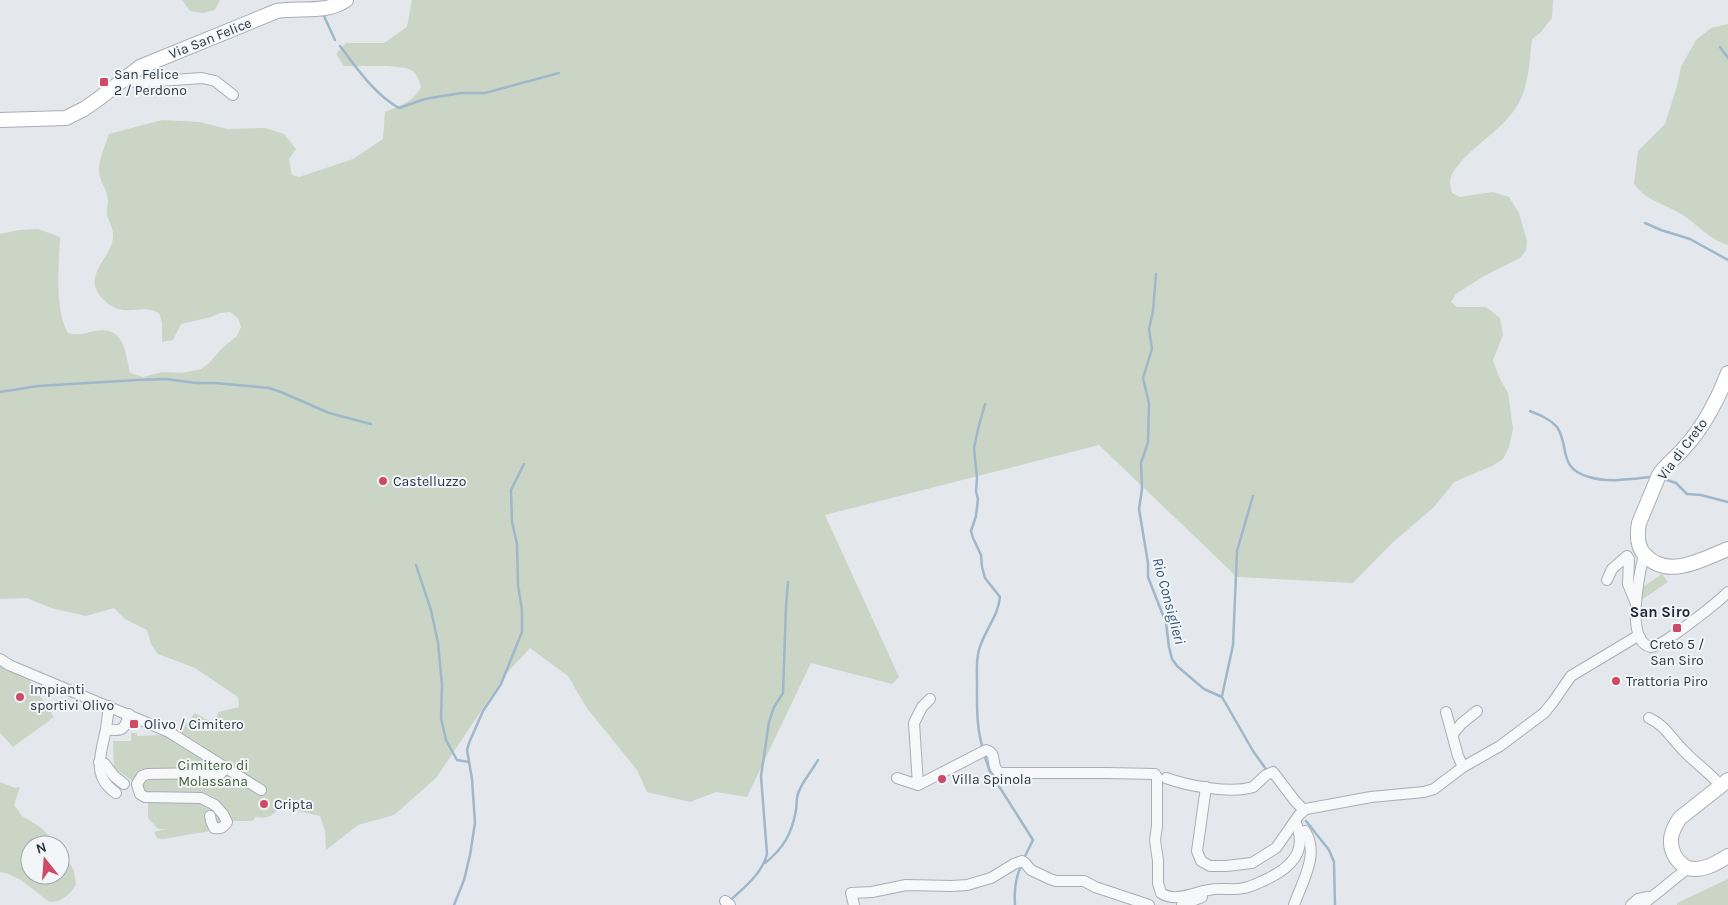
<svg xmlns="http://www.w3.org/2000/svg" width="1728" height="905" viewBox="0 0 1728 905" font-family="Karla,sans-serif">
<style>
.green{fill:#cad5c5}
.lines{fill:none;stroke-linecap:round;stroke-linejoin:round}
.stream{stroke:#9fb7cb;stroke-width:2.5}
.street-casing{stroke:#a9aeb6;stroke-width:12}
.secondary-casing{stroke:#a9aeb6;stroke-width:16}
.street{stroke:#f6f8fa;stroke-width:10}
.secondary{stroke:#fff;stroke-width:14}
.poi-dot{fill:#cf4a67;stroke:#f3f6f9;stroke-width:2}
.labels{text-anchor:middle;stroke-width:4;stroke-linejoin:round;paint-order:stroke}
.street-label{font-size:14px;fill:#2b3644;stroke:#f3f6f9}
.poi-label{font-size:14px;fill:#2b3644;stroke:#f3f6f9;text-anchor:start}
.park-label{font-size:14px;fill:#426038;stroke:#f3f6f9}
.water-label{font-size:15px;font-style:italic;fill:#355878;stroke:#f3f6f9}
.neighbourhood-label{font-size:15px;font-weight:bold;fill:#1d2735;stroke:#f3f6f9}
</style>
<rect width="100%" height="100%" fill="#e4e7ec"/>
<!-- green -->
<g class="green">
<polygon points="182,0 220,0 215,10 203,13 190,11"/>
<path d="M412,0H1553L1552,18L1540,33L1532,39C1530,57 1529,79 1522,96C1510,128 1469,145 1452,174C1449,180 1450,186 1452,193L1460,197L1493,192L1509,197L1519,213L1527,241L1526,250L1520,258L1484,276L1456,294L1451,302L1457,307H1486L1500,318L1503,335L1493,360L1499,377L1508,393L1513,429L1509,447L1503,459L1492,466L1454,482L1435,506L1391,544L1353,583L1237,577L1099,445L825,515L899,677L892,684L811,663L747,797L716,792L690,802L647,792L637,770L586,707L568,676L530,648L506,674L436,778L394,815L358,825L326,850L325,831L320,816L280,807C272,817 267,819 255,817L253,821H229L228,827L207,824L210,831L163,839L157,838L154,832L166,829H158L148,818V801L134,782L114,768L113,741H131V733H137V736L179,734L189,720L195,713L213,723L219,712L239,707L238,697L195,668L158,654L151,644L147,630L125,619L114,608L86,616L51,608L27,598L0,599V234L19,230L38,229L60,237C59,265 54,309 68,333C79,336 85,333 95,331C125,326 125,352 130,373L143,377L162,372L182,373L201,369L209,363L222,348L237,336L241,327L238,318L230,312L220,313L211,317L181,324L173,340L162,342V323L159,313C139,302 125,321 103,299C80,276 112,258 113,237C114,229 109,222 107,215C106,209 108,206 108,200C108,190 99,181 99,171C98,161 106,143 109,134L162,120L200,122L227,129L265,128L284,134L296,149L289,159L292,175L299,177L353,159L383,139L385,112C399,106 413,102 421,87C419,81 418,74 411,70C399,64 359,67 344,66L336,54L346,43H384L407,27Z"/>
<path d="M1728,24V245C1710,240 1698,225 1683,215C1664,203 1649,203 1634,184L1638,151L1665,124L1677,86L1681,67L1696,40L1711,28Z"/>
<polygon points="1662,574 1668,582 1640,601 1640,589"/>
<polygon points="0,666 27,676 54,717 13,747 0,733"/>
<path d="M0,782L15,788L20,787L14,805L22,816L40,827L59,845H30V875H60V846L74,871L76,885C70,894 59,905 48,901L21,880L6,873L0,872Z"/>
<polygon points="1728,879 1728,905 1677,905 1677,903"/>
</g>
<g class="lines">
<!-- stream -->
<g class="stream">
<polyline points="323,14 335,40"/>
<path d="M340,46C357,68 374,94 399,108L425,99L461,93H485L559,73"/>
<polyline points="1720,47 1728,58"/>
<polyline points="1645,223 1661,230 1690,239 1728,260"/>
<polyline points="1156,274 1153,311 1149,329 1152,349 1143,378 1149,403 1148,442 1141,463 1142,489 1139,509 1148,563 1148,577 1166,623 1169,647 1172,659 1177,666 1204,689 1222,697 1253,751 1268,772"/>
<polyline points="0,392 38,386 137,380 166,379 196,383 215,383 269,388 281,392 329,413 371,424"/>
<path d="M1530,411C1540,415 1550,419 1557,427C1570,446 1557,468 1589,477C1608,483 1632,479 1651,477"/>
<polyline points="1664,479 1676,483 1687,494 1701,495 1728,502"/>
<polyline points="416,565 431,610 438,643 442,685 441,718 446,740 457,760 469,762"/>
<polyline points="1222,696 1233,645 1237,551 1253,496"/>
<path d="M983,749C976,727 977,704 977,681C977,671 976,660 979,650C984,631 998,617 1000,597L985,578L982,567L981,555L973,538L971,531L976,516L978,499L976,492L977,478L974,448L978,429L985,404"/>
<polyline points="984,754 990,772 1033,840 1024,858"/>
<polyline points="1306,821 1329,850 1334,862 1335,905"/>
<path d="M765,863C784,848 792,833 796,810C797,805 796,799 798,794C801,783 812,771 818,760"/>
<path d="M728,902C743,889 762,874 767,854L761,776L769,722L774,707L783,693L786,607L788,582"/>
<polyline points="454,905 464,880 470,855 475,823 472,779 467,750 469,743 483,711 501,684 522,632 522,610 518,585 517,544 512,522 511,490 524,464"/>
<path d="M1015,905C1014,891 1015,879 1021,866"/>
</g>
<defs>
<g id="street">
<polyline points="120,81 145,82 202,78 215,81 233,95"/>
<path d="M1644,554C1640,571 1624,642 1651,647C1661,648 1719,601 1728,592"/>
<polyline points="1607,580 1612,569 1627,556 1629,559 1628,584 1635,601"/>
<polyline points="0,659 9,665 169,732 261,790"/>
<path d="M109,706L106,729C122,732 125,730 129,714"/>
<polyline points="1446,712 1458,756 1463,767"/>
<path d="M1649,718C1665,725 1671,738 1683,750C1695,763 1709,772 1720,785"/>
<path d="M106,729C101,754 91,776 116,793"/>
<polyline points="1453,734 1461,724 1477,711"/>
<polyline points="99,762 105,764 114,776 124,784"/>
<path d="M897,778L918,785L986,750C999,753 989,768 1001,773H1107L1155,774L1157,777V826L1155,840L1158,861V883L1161,893C1175,903 1195,892 1209,890C1221,887 1232,891 1244,888C1251,887 1258,883 1265,880C1291,868 1309,851 1295,821"/>
<path d="M1166,778C1188,786 1231,794 1253,787L1266,775L1273,772L1295,801L1304,810"/>
<polyline points="918,785 914,723 922,707 930,699"/>
<polyline points="1206,787 1197,851 1201,861 1210,866 1226,866 1252,863 1276,848 1299,815 1306,809 1371,797 1424,792 1434,789 1463,767 1500,746 1544,713 1553,702 1571,676 1636,637 1640,637"/>
<path d="M210,816L211,821L214,828C221,829 223,828 227,822L223,814L215,805L201,798L145,797L140,794L137,784L142,776L147,774L211,773L218,777L226,767"/>
<polyline points="725,901 730,905"/>
<polyline points="854,905 851,893 872,892 906,885 952,886 967,885 991,878 1014,864 1022,861 1025,863 1031,870 1050,879 1056,881 1084,881 1095,887 1149,905"/>
<polyline points="1182,905 1202,897"/>
<path d="M1294,905C1302,882 1320,854 1305,831"/>
<polyline points="1631,905 1638,899 1648,897"/>
<polyline points="1642,905 1688,868"/>
</g>
<g id="secondary">
<path d="M0,120L66,118L84,109L97,100L140,67L277,11C300,7 326,14 346,0"/>
<path d="M1728,373C1719,397 1703,428 1685,447C1677,457 1666,464 1659,475L1639,523C1637,534 1637,547 1645,555C1668,580 1703,559 1728,549"/>
<path d="M1728,780L1680,818C1671,831 1667,843 1676,858C1679,862 1683,866 1688,868C1702,872 1717,863 1728,856"/>
</g>
</defs>
<!-- street casing -->
<use href="#street" class="street-casing"/>
<!-- secondary casing -->
<use href="#secondary" class="secondary-casing"/>
<!-- street -->
<use href="#street" class="street"/>
<!-- secondary -->
<use href="#secondary" class="secondary"/>
</g>
<!-- markers -->
<g class="poi-dot">
<rect x="99" y="77" width="10" height="10" rx="2.5"/>
<circle cx="383" cy="481" r="5"/>
<rect x="1672" y="623" width="10" height="10" rx="2.5"/>
<circle cx="1616" cy="681" r="5"/>
<circle cx="20" cy="697" r="5"/>
<rect x="129" y="719" width="10" height="10" rx="2.5"/>
<circle cx="942" cy="779" r="5"/>
<circle cx="264" cy="804" r="5"/>
</g>
<g class="labels">
<!-- street labels -->
<g class="street-label">
<text transform="translate(210 38) rotate(-22)" y="5">Via San Felice</text>
<text transform="translate(1682 449) rotate(-53)" y="5">Via di Creto</text>
</g>
<!-- poi labels -->
<g class="poi-label">
<text x="114" y="79">San Felice<tspan x="114" dy="16">2 / Perdono</tspan></text>
<text x="393" y="486">Castelluzzo</text>
<text x="1677" y="649" text-anchor="middle">Creto 5 /<tspan x="1677" dy="16">San Siro</tspan></text>
<text x="1626" y="686">Trattoria Piro</text>
<text x="30" y="694">Impianti<tspan x="30" dy="16">sportivi Olivo</tspan></text>
<text x="144" y="729">Olivo / Cimitero</text>
<text x="952" y="784">Villa Spinola</text>
<text x="274" y="809">Cripta</text>
</g>
<!-- park labels -->
<g class="park-label">
<text x="213" y="770">Cimitero di<tspan x="213" dy="16">Molassana</tspan></text>
</g>
<!-- water labels -->
<g class="water-label">
<text transform="translate(1169 601) rotate(75)" y="5">Rio Consiglieri</text>
</g>
<!-- neighbourhood labels -->
<g class="neighbourhood-label">
<text x="1660" y="617">San Siro</text>
</g>
</g>
<!-- north arrow -->
<g transform="translate(45 860) rotate(343)"><circle r="24" fill="#f3f6f9" stroke="#a3a9b1"/>
<path d="M0-4L9 19L0 12L-9 19Z" fill="#cf4a67"/>
<text y="-8" font-size="14" font-weight="bold" text-anchor="middle" fill="#2b3644">N</text>
</g>
</svg>
